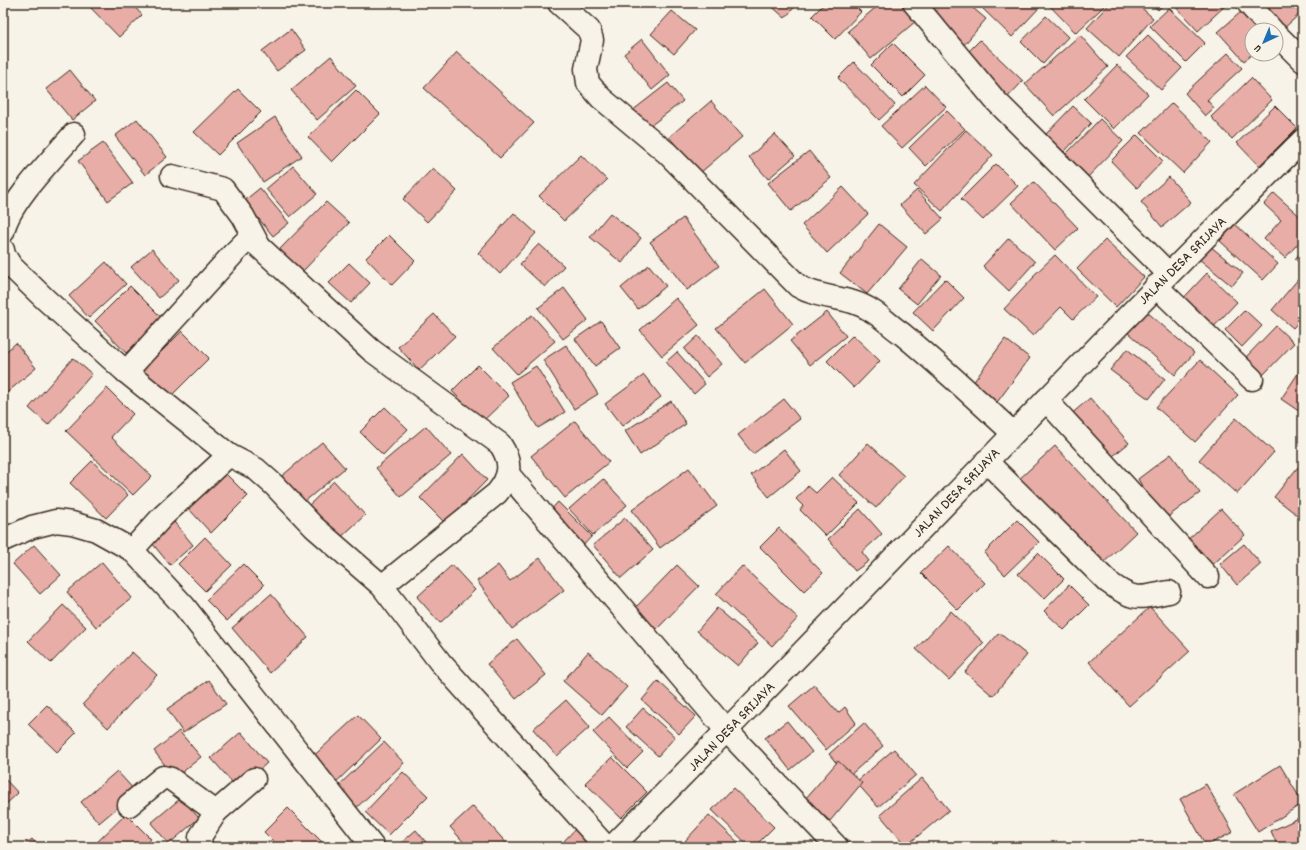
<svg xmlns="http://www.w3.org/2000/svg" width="1306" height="850" viewBox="0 0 1306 850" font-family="Dekko,sans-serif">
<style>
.building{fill:#e7ada6;stroke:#3b2a1e}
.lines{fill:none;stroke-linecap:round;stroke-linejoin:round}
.street-casing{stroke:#3b2a1e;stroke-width:25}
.street{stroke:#f7f3e8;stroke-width:22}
.labels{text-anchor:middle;stroke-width:4;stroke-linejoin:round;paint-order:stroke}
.street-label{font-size:15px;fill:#3b2a1e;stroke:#f7f3e8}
</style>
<rect width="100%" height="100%" fill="#f7f3e8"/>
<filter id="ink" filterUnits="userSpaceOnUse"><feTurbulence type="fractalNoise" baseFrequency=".025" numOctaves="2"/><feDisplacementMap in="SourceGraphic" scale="8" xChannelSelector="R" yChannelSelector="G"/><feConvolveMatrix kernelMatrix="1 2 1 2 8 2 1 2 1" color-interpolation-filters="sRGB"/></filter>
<g filter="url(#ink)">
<!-- building -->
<g class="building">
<polygon points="93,3 131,3 142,15 119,37 89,6"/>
<polygon points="768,3 798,3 785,18"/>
<polygon points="825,3 852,3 861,12 835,39 812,16"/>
<polygon points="881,3 901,3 916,21 871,59 848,31"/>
<polygon points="928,3 967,3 986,19 964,45 923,9"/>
<polygon points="983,3 1034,3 1039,8 1012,37 980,6"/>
<polygon points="1047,3 1101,3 1104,6 1076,33"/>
<polygon points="1110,3 1136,3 1153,18 1119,57 1087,28"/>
<polygon points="1151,3 1165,3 1158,10"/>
<polygon points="1172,3 1228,3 1198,31"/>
<polygon points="1258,3 1303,3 1303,11 1282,30"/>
<polygon points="1169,8 1205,43 1186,62 1150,26"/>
<polygon points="672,11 695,30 674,54 651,34"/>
<polygon points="1242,11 1260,30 1252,30 1252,54 1244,61 1218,32"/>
<polygon points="1046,16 1068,37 1043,64 1021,42"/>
<polygon points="291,29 306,50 277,71 262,51"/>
<polygon points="1080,35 1108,67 1054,116 1025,84"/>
<polygon points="1148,35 1182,68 1161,90 1126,57"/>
<polygon points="642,39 670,75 652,90 624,54"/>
<polygon points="980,40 1023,81 1005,100 962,58"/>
<polygon points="893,43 925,75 903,97 871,65"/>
<polygon points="457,52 534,123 500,158 424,88"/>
<polygon points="1228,53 1242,68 1207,100 1214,108 1205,116 1185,93"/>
<polygon points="331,56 356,86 317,120 291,90"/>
<polygon points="854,62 895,105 879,120 838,78"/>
<polygon points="1117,65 1148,94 1114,129 1084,99"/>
<polygon points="70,70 95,101 72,120 46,89"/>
<polygon points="1251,78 1272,100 1232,139 1211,117"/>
<polygon points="668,83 683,101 646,129 632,111"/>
<polygon points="925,85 946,107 902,148 881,126"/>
<polygon points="238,89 261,112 218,155 194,132"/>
<polygon points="356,90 380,114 332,162 308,137"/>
<polygon points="711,101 742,137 700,173 669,137"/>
<polygon points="1172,103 1212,142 1183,173 1141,133"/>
<polygon points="1073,106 1091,123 1064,152 1045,135"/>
<polygon points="1275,106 1297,128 1259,166 1237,143"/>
<polygon points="947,111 965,129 926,166 909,148"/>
<polygon points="275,117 302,156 263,182 237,143"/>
<polygon points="137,119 167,157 145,175 115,136"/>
<polygon points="1100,119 1123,141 1083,182 1060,160"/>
<polygon points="966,130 993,155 942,211 914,185"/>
<polygon points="775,134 795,156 768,179 749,157"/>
<polygon points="1137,135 1163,161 1137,188 1111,161"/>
<polygon points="103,143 133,183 108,201 78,161"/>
<polygon points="809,151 831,178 791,211 768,183"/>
<polygon points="581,155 607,180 564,221 539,196"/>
<polygon points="996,164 1018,186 983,220 961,199"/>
<polygon points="293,166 317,194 290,217 266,189"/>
<polygon points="433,168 457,191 427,222 403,199"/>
<polygon points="1169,177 1191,202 1162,227 1141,202"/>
<polygon points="1034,182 1078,228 1055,250 1011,203"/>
<polygon points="843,187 868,214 827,253 802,225"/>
<polygon points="260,188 289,223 273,236 244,201"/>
<polygon points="917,190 943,219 926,234 900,205"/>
<polygon points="1274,193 1303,219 1303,238 1285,258 1264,239 1281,220 1264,204"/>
<polygon points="326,202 349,223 302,272 279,250"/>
<polygon points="514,213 536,233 500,274 478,253"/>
<polygon points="610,213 641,238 622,263 590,237"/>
<polygon points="683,218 719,266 687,290 650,242"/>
<polygon points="879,224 907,247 867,294 840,273"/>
<polygon points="1235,224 1278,264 1263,280 1220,241"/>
<polygon points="389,235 415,261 392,285 366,258"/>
<polygon points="1009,238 1035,262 1009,291 983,266"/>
<polygon points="1105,240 1144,277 1116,307 1077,269"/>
<polygon points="539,244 564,266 545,287 520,264"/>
<polygon points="1210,246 1243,273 1232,286 1199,259"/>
<polygon points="152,249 179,280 159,298 131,267"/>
<polygon points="1303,250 1303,266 1295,259"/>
<polygon points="1055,255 1096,297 1073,319 1061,307 1033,336 1004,309 1034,277 1033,276"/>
<polygon points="922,259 941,275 917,304 898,289"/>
<polygon points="106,262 126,284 89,318 69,296"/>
<polygon points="349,263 370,283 351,303 329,283"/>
<polygon points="649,265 666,286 638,309 621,288"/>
<polygon points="1207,273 1237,302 1208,333 1178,304"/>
<polygon points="1300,277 1303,280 1303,317 1293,328 1272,310"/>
<polygon points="945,279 964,298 933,331 913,312"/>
<polygon points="130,286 162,318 126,353 95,321"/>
<polygon points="564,288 588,320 563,339 538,308"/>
<polygon points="765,289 793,324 745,363 716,328"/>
<polygon points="676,298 699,325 662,356 640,330"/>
<polygon points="1245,310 1262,326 1242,347 1225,330"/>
<polygon points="1146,311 1194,353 1175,375 1127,332"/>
<polygon points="827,312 846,336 810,365 790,341"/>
<polygon points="434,314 455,336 419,370 398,347"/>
<polygon points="532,315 555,341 517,374 493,348"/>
<polygon points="601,321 620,348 595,366 575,339"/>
<polygon points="1276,326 1294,343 1263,375 1245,358"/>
<polygon points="182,331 209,358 169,398 143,370"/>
<polygon points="853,335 880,361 854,388 827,361"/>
<polygon points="698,336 722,364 707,377 684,349"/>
<polygon points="1005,339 1030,358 995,405 970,387"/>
<polygon points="16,343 36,368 3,396 3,354"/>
<polygon points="566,345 598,394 574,409 543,360"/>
<polygon points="1127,349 1165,379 1149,399 1110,370"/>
<polygon points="677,352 705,384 694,394 666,362"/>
<polygon points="73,358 92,374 48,425 29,408"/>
<polygon points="1200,360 1238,395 1195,442 1156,407"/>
<polygon points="478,365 509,396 482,422 452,391"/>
<polygon points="536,366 565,412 538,428 510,382"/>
<polygon points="1303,366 1303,414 1281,399"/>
<polygon points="644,375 661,397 622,426 605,404"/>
<polygon points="107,388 133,414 111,437 152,476 133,495 66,431"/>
<polygon points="1090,398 1129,443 1108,460 1069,416"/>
<polygon points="784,399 800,419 753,454 738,435"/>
<polygon points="671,401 686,424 640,455 625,431"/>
<polygon points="385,407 408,429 383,455 360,432"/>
<polygon points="1236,418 1274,452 1237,494 1199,460"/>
<polygon points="575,421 609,462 565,498 531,456"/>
<polygon points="426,426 451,455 401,497 376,468"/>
<polygon points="322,442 345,468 298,507 276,481"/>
<polygon points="868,443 904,476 876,508 839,475"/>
<polygon points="1055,446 1136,532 1097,569 1016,482"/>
<polygon points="784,449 801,471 769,497 751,475"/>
<polygon points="463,454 487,480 445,523 420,498"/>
<polygon points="1171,454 1200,493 1166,518 1135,492 1142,486 1138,479"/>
<polygon points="92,461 128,495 106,518 70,483"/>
<polygon points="1298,467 1303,471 1303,516 1301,518 1274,497"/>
<polygon points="689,468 717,506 660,548 632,510"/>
<polygon points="224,472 248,496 211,533 188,508"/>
<polygon points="832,477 859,503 826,536 800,510 803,506 796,499 808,486 816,493"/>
<polygon points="603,479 627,505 593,535 569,509"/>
<polygon points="334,481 365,515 337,541 306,508"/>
<polygon points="558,502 592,536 579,550 545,516"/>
<polygon points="860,509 882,534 862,552 869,561 855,571 828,539"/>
<polygon points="1221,509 1245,535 1208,569 1184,543"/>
<polygon points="170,517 193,545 170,565 147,537"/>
<polygon points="625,518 653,550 621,578 593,545"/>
<polygon points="1017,520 1039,542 1005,575 984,553"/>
<polygon points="779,528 823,573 804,591 760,547"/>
<polygon points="205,537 232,565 205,591 178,564"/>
<polygon points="1244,544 1261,564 1237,585 1220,564"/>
<polygon points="34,545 61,575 40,594 13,564"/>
<polygon points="949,546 985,583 958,610 921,573"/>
<polygon points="1038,553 1064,579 1044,599 1018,574"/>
<polygon points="540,558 564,590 512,629 477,581 498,565 510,581"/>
<polygon points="102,562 132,598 96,627 67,592"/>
<polygon points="243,564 264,585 227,621 206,600"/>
<polygon points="452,565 475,590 440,623 417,597"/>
<polygon points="677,565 699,586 656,630 634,609"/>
<polygon points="742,566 798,618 772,646 716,594"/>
<polygon points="1069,585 1089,605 1064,630 1044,611"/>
<polygon points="271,594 308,637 270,673 232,628"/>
<polygon points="63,605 86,627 51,663 28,641"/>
<polygon points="1150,607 1190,651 1129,706 1089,662"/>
<polygon points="717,608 758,643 738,666 697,631"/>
<polygon points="951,611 984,643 949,680 916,649"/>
<polygon points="999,633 1027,655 993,696 965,672"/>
<polygon points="517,639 546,675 516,699 487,664"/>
<polygon points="132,652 157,675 108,728 83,704"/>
<polygon points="588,652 627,687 602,715 563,681"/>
<polygon points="209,680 226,704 183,733 167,709"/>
<polygon points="658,681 696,716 679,734 642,700"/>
<polygon points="814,685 838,713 845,707 856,723 826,750 789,706"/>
<polygon points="566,700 590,727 557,756 533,729"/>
<polygon points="47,705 76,733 57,752 28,724"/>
<polygon points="643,708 675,737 658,756 626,727"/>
<polygon points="358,715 381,739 331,787 307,762"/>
<polygon points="609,717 643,752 627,768 593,732"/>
<polygon points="787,721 812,752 790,770 765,738"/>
<polygon points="864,723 883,746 848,777 829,754"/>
<polygon points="179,731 201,757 175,778 154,751"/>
<polygon points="241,732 267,763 238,789 211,758"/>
<polygon points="384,742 404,763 355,809 336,788"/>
<polygon points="894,749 916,775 878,807 856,782"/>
<polygon points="612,757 647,792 621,818 585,783"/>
<polygon points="838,761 862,783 830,821 805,799"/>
<polygon points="1280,765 1303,803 1258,832 1234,794"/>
<polygon points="117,771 136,792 99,823 81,802"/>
<polygon points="403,772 428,796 389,835 365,812"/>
<polygon points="3,777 18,793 3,807"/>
<polygon points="922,778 949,810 906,846 880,815"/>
<polygon points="1206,784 1233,832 1206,846 1180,799"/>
<polygon points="733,788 774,827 754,847 750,847 712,810"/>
<polygon points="181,798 199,818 169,844 151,823"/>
<polygon points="473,806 510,847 468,847 450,827"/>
<polygon points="288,808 323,843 319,847 279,847 264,832"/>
<polygon points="126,814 151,839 143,847 92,847"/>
<polygon points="709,815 743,847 691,847 685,841"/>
<polygon points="1303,816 1303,847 1278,847 1271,831"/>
<polygon points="580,824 601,847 570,847 564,841"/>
<polygon points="416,830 430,847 396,847"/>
<polygon points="32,839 39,847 22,847"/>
</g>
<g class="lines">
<defs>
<g id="street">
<path d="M559,3L589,30L592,40L586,69L588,83L601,98L667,153L798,286C821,300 848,295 872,311C882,317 891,326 901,333C940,365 976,399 1013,433"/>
<polyline points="914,3 995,100 1168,273"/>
<polyline points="1248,3 1272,30"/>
<polyline points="1276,34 1303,61"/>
<polyline points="172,176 223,189 243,216 258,244"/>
<path d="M3,232C8,203 54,157 74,134"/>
<polyline points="3,250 4,255 11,266 45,299 126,372 229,455 256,469 274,485 314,527 382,586"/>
<polyline points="1156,286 1252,379"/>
<path d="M126,372L234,253L246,241L252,240L371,350L500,444C512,462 511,476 497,493L382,586L440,662L606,847"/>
<polyline points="1046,400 1208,577"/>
<path d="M986,461L1108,582C1135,602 1138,598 1169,592"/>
<polyline points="508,474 727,731 837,847"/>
<polyline points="3,540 32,527 56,521 72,523 96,530 132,550 184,606 373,847"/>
<polyline points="132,550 163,516 229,455"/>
<polyline points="129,805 163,777 171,779 216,812 200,837 201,847"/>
<polyline points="216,812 254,779"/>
<path d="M612,847C844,613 1068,372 1303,140"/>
</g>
</defs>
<!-- street casing -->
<use href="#street" class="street-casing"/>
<!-- street -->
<use href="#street" class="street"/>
</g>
</g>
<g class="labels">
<!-- street labels -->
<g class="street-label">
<text transform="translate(1182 260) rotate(-45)" y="5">JALAN DESA SRIJAYA</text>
<text transform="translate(956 492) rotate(-46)" y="5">JALAN DESA SRIJAYA</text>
<text transform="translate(731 726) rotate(-46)" y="5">JALAN DESA SRIJAYA</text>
</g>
</g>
<!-- margin -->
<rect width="1306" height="850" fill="none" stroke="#f7f3e8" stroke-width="16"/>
<rect x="8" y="8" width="1290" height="834" fill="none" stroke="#3b2a1e" stroke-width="1.5" filter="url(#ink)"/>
<!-- north arrow -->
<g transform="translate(1264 42) rotate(224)"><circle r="19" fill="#f7f3e8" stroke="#aca397"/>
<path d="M0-3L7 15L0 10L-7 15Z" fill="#1f6fb2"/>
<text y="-6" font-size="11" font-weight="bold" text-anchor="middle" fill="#3b2a1e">U</text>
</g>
</svg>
